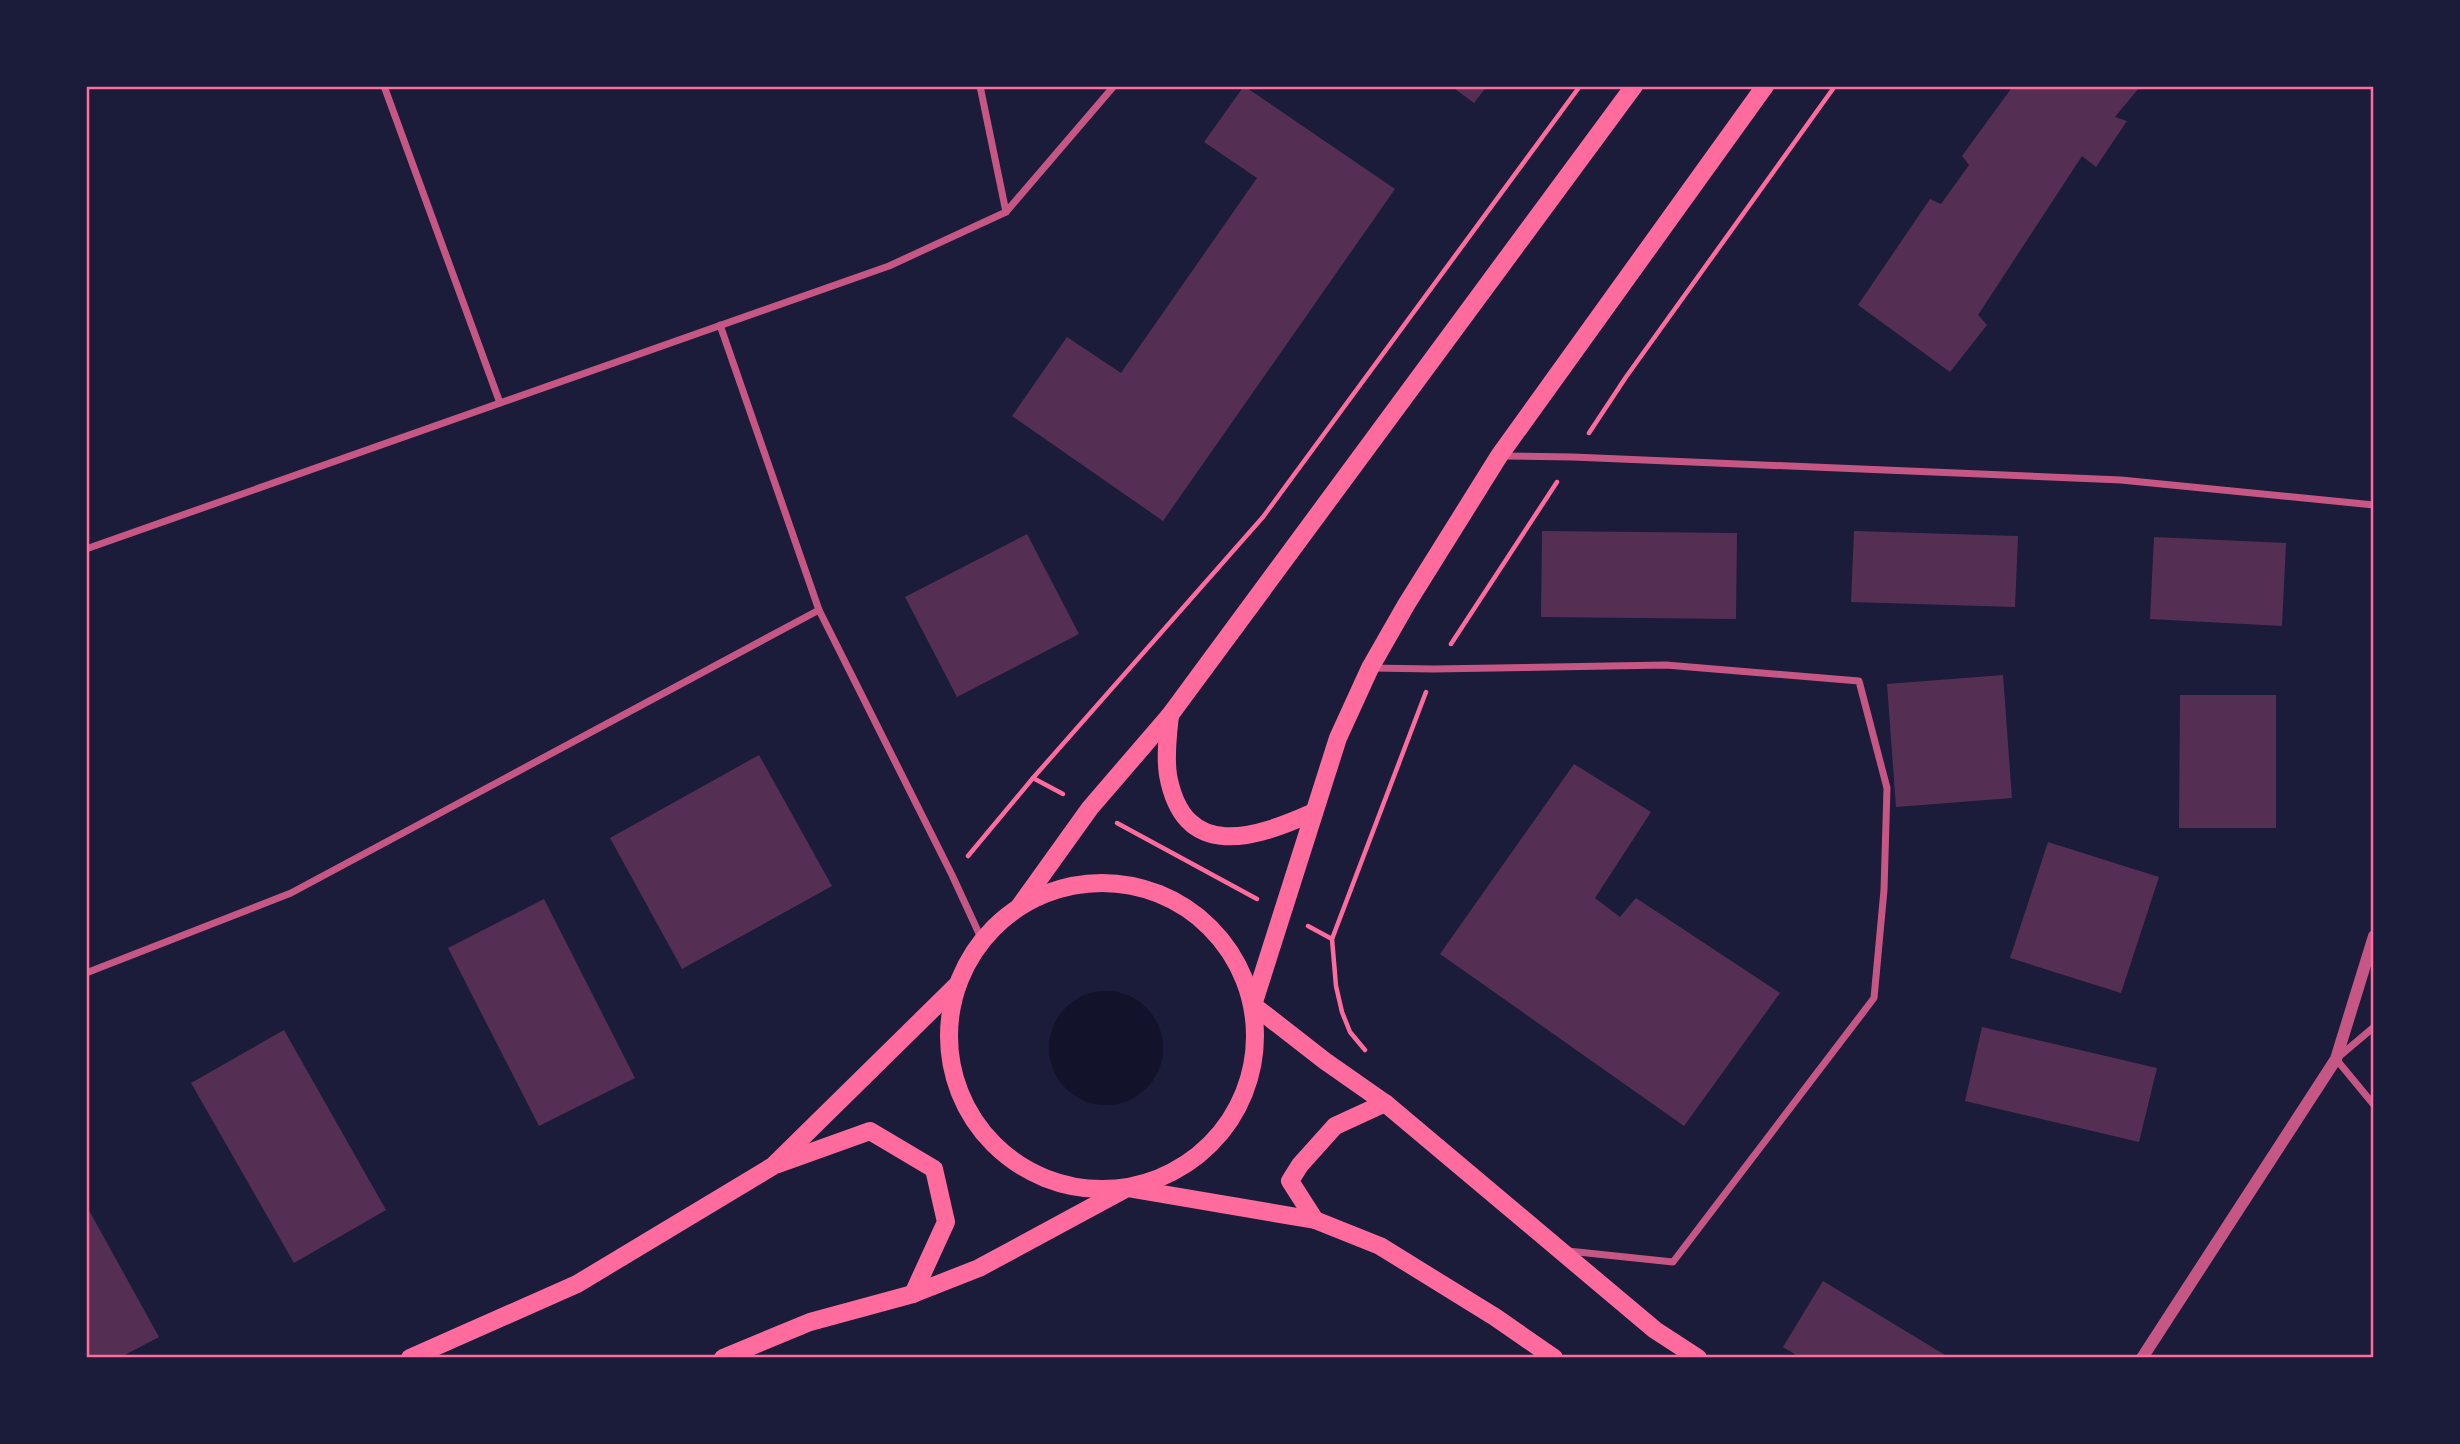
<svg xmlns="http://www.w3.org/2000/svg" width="2460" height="1444" viewBox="0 0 2460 1444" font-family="Karla,sans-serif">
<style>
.water{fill:#12122b}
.building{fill:#542f53}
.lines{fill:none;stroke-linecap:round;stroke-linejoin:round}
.path{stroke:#ff6b9d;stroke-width:4.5}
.minor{stroke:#c65784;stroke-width:7}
.tertiary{stroke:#c65784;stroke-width:12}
.primary{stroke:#ff6b9d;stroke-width:18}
.neatline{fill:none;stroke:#ff6b9d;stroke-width:2.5}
</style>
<rect width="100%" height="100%" fill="#1b1b3a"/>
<!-- water -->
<circle class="water" cx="1106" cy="1048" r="57"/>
<!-- building -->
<g class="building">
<polygon points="1244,86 1395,189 1163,521 1012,416 1067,337 1121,373 1257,178 1204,142"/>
<polygon points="1451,86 1487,86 1474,103"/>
<polygon points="2013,86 2135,86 2139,88 2115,117 2127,121 2096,167 2082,156 1978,315 1987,325 1950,372 1858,305 1930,199 1941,204 1969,165 1962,156"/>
<polygon points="1542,531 1737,533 1736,619 1541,617"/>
<polygon points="1854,531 2018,536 2015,607 1851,602"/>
<polygon points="1027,534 1079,634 957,697 905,597"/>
<polygon points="2154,537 2286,543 2282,626 2150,619"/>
<polygon points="2003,675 2012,798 1896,807 1887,684"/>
<polygon points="2180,695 2276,695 2276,828 2179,828"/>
<polygon points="759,755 832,886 682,969 610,838"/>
<polygon points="1574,764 1651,812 1595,898 1620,917 1636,898 1780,993 1684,1126 1440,954"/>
<polygon points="2048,842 2159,877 2121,993 2010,958"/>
<polygon points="544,899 635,1078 539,1126 448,948"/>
<polygon points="1982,1027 2157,1068 2139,1142 1965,1101"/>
<polygon points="284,1030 386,1210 294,1263 191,1083"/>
<polygon points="86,1205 159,1337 119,1358 86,1358"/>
<polygon points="1823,1281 1950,1358 1801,1358 1783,1347"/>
</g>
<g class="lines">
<!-- path -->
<g class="path">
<polyline points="1589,433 1626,377 1835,86"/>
<polyline points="1451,644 1557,482"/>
<polyline points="1033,778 1063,794"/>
<polyline points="1117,823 1257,899"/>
<polyline points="968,856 1033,778 1263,517 1580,86"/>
<polyline points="1308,926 1332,939"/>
<polyline points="1365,1050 1350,1032 1342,1012 1336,986 1332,939 1426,692"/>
</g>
<!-- minor -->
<g class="minor">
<polyline points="384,86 500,403"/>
<polyline points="980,86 1006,212"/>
<polyline points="720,325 819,610 952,875 982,940"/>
<polyline points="1500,456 1573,457 2121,480 2374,505"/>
<polyline points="86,549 889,266 1006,212 1114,86"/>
<polyline points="1371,668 1434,669 1666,665 1859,681 1887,788 1884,890 1874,998 1673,1262 1568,1251"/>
<polyline points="86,973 291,893 819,610"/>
<polyline points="2374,1027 2336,1059 2374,1105"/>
</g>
<!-- tertiary -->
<polyline class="tertiary" points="2142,1358 2336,1059 2374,936"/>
<!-- primary -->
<g class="primary">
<path d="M1170,715C1168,734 1165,755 1168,775C1184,863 1256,838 1314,812"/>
<circle cx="1102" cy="1036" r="153"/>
<polyline points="1019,907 1090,808 1170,715 1634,86"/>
<polyline points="1253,1005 1338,738 1370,668 1406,605 1499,456 1765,86"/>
<polyline points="1253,1005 1325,1061 1385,1103 1655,1330 1698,1358"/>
<polyline points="778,1164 870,1131 934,1169 946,1222 913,1294"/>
<polyline points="1315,1220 1290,1181 1300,1165 1335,1126 1385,1103"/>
<polyline points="410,1358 577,1284 773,1166 956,986"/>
<polyline points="723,1358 810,1322 913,1294 979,1268 1127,1188 1315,1220 1380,1246 1495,1317 1554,1358"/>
</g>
</g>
<!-- border -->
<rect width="2460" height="1444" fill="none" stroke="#1b1b3a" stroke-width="175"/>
<rect x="88" y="88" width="2284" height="1268" class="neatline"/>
</svg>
